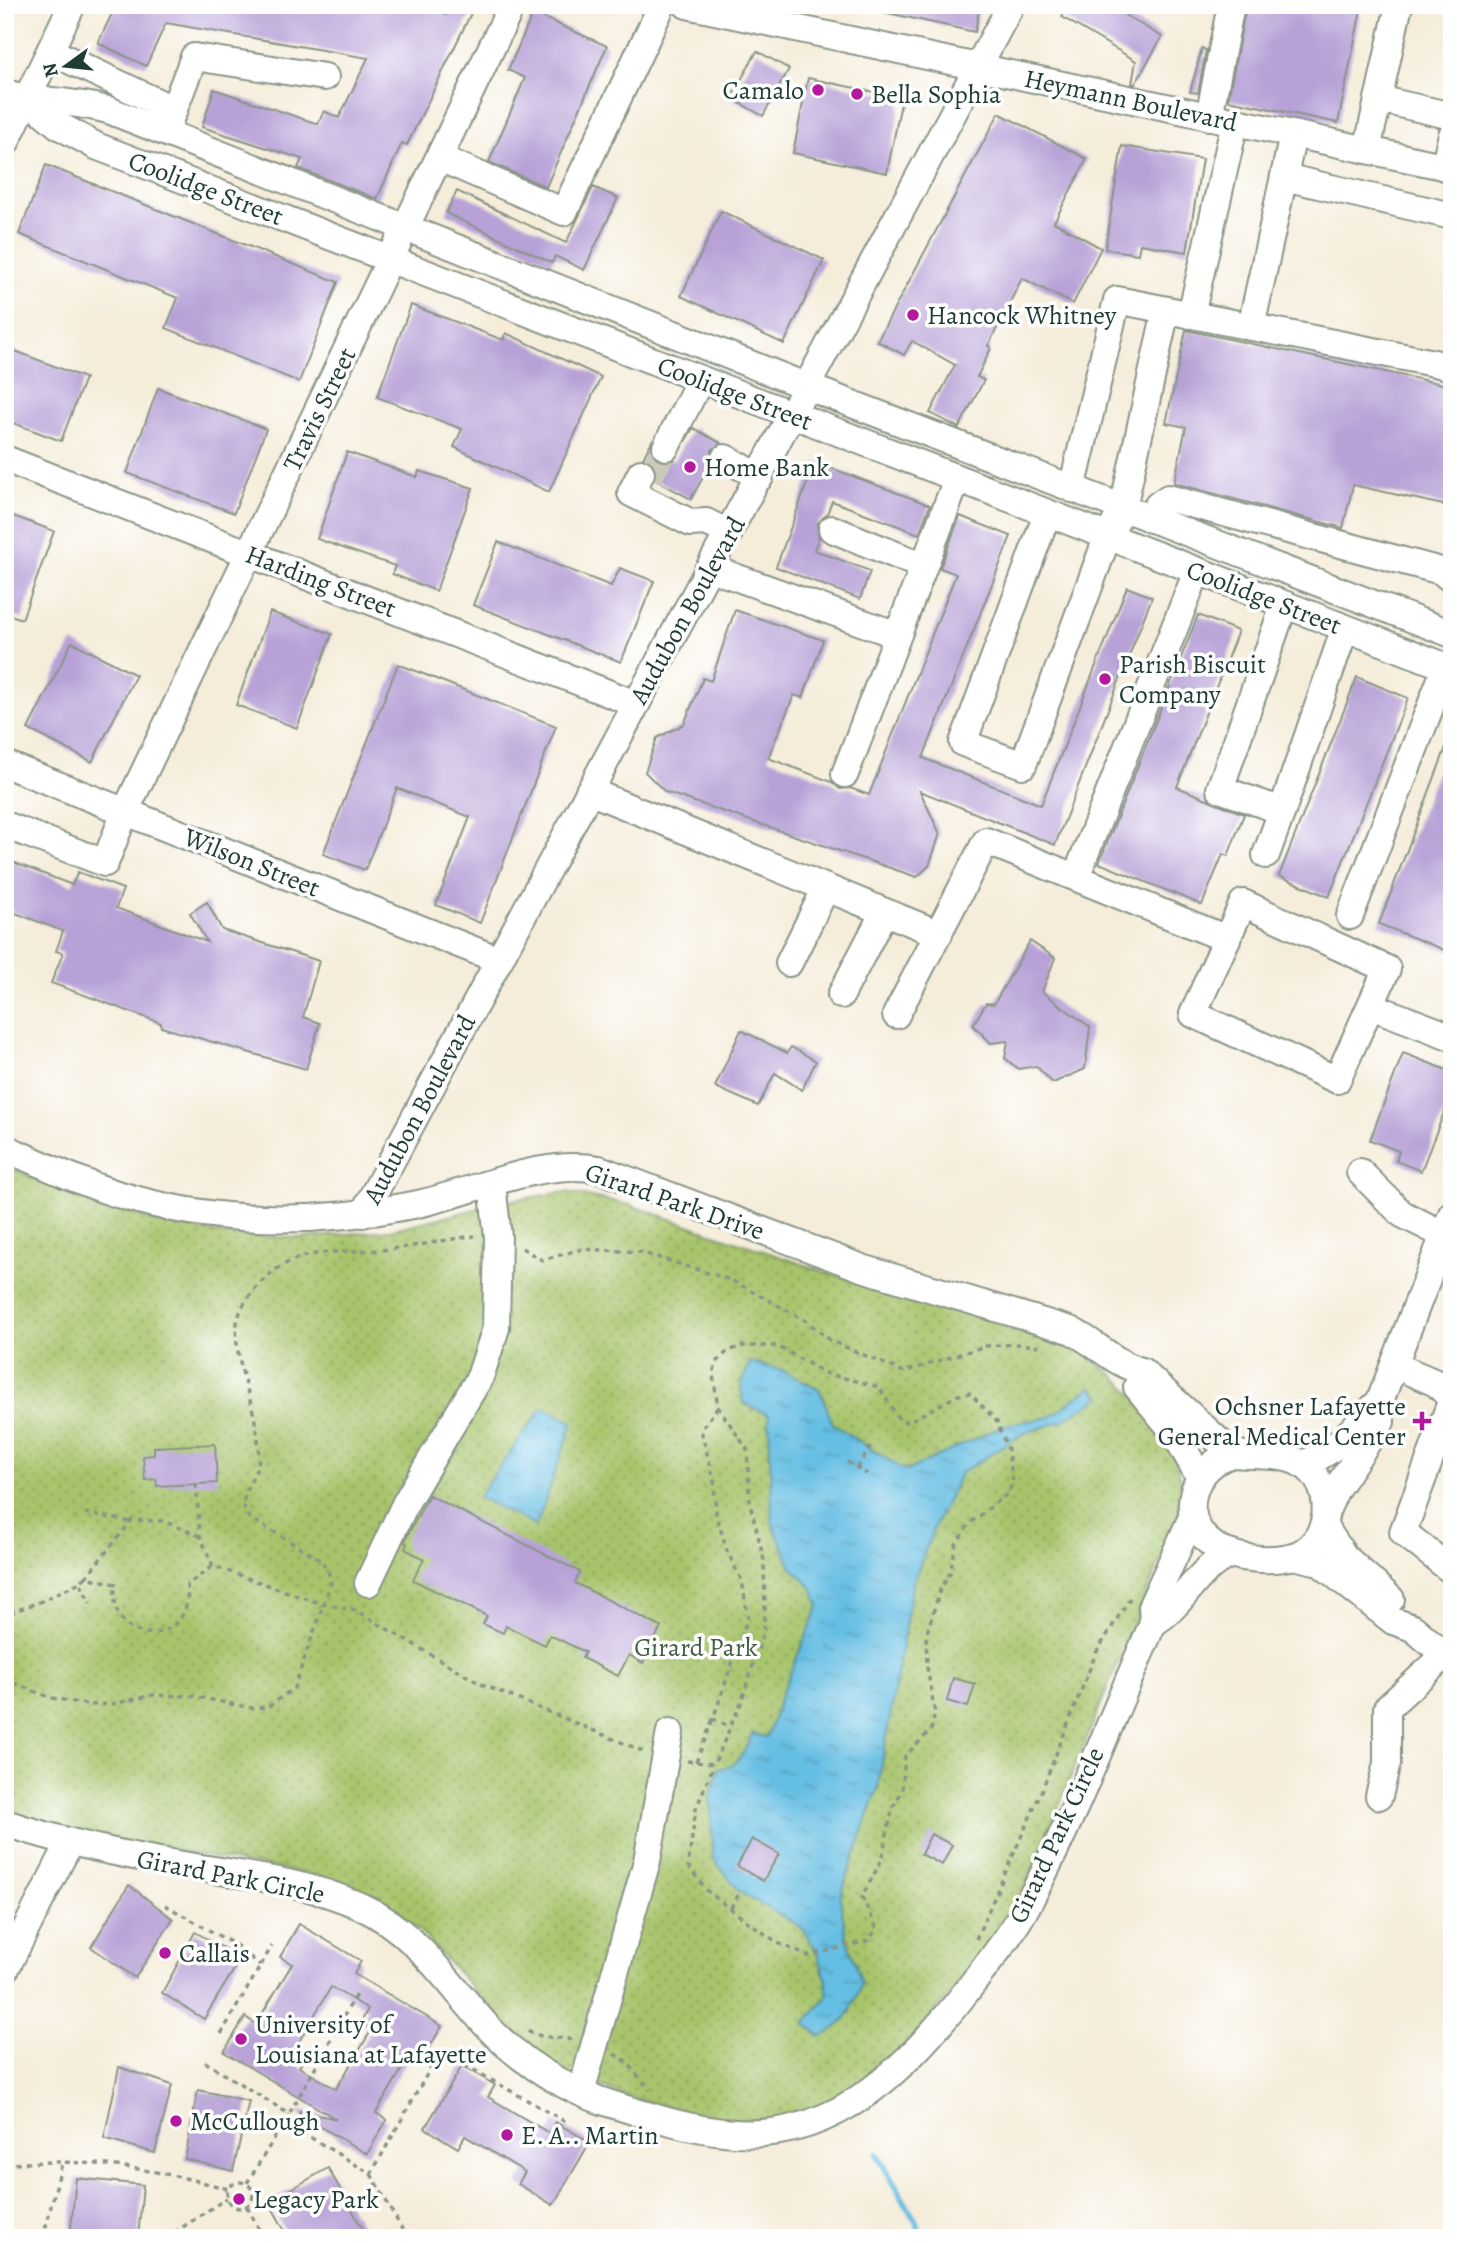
<svg xmlns="http://www.w3.org/2000/svg" width="1457" height="2243" viewBox="0 0 1457 2243" font-family="Alegreya,serif">
<style>
.park{fill:url(#park-dots);stroke:#638050;stroke-width:2}
.water{fill:url(#water-ripples);stroke:#427e8c;stroke-width:2}
.lines{fill:none;stroke-linecap:round;stroke-linejoin:round}
.stream{stroke:#65bee3;stroke-width:6}
.building{fill:#b7a1d7;fill-rule:evenodd}
.minor-tunnel{stroke:#cacab9;stroke-width:26;stroke-dasharray:26 13;stroke-linecap:butt}
.minor-casing{stroke:#8a9587;stroke-width:30}
.path{stroke:#8a9587;stroke-width:3.5;stroke-dasharray:5 5;stroke-linecap:butt}
.minor{stroke:#fff;stroke-width:26}
.poi-dot{fill:#b5179e;stroke:#fff;stroke-width:2.5}
.labels{text-anchor:middle;stroke-width:7;stroke-linejoin:round;paint-order:stroke}
.poi-label{font-size:26px;fill:#1f3d34;stroke:#fff;text-anchor:start}
.street-label{font-size:26px;fill:#1f3d34;stroke:#fff}
.park-label{font-size:26px;fill:#415f42;stroke:#fff}
</style>
<defs>
<pattern id="park-dots" width="8" height="8" patternUnits="userSpaceOnUse" patternTransform="scale(1.75)"><rect width="8" height="8" fill="#a7c46b"/><path d="M2 2h.1M6 6h.1" fill="none" stroke="#87a059" stroke-width="1.8" stroke-linecap="round"/></pattern>
<pattern id="water-ripples" width="26" height="14" patternUnits="userSpaceOnUse" patternTransform="scale(1.75)"><rect width="26" height="14" fill="#65bee3"/><path d="M2 4q2-2 4 0t4 0M15 11q2-2 4 0t4 0" fill="none" stroke="#539cb9"/></pattern>
</defs>
<rect width="100%" height="100%" fill="#fff"/>
<filter id="ink" filterUnits="userSpaceOnUse"><feTurbulence type="fractalNoise" baseFrequency=".0143" numOctaves="2"/><feDisplacementMap in="SourceGraphic" scale="14" xChannelSelector="R" yChannelSelector="G"/><feConvolveMatrix kernelMatrix="1 2 1 2 8 2 1 2 1" color-interpolation-filters="sRGB"/></filter>
<filter id="wash" filterUnits="userSpaceOnUse"><feTurbulence type="fractalNoise" baseFrequency=".00686" numOctaves="4" result="noise"/><feDisplacementMap in="SourceGraphic" scale="28" xChannelSelector="R" yChannelSelector="G"/><feGaussianBlur stdDeviation="1.57" result="paint"/><feColorMatrix in="noise" values="0 0 0 0 0 0 0 0 0 0 0 0 0 0 0 0 0 1.4 0 .05"/><feComposite in="paint" operator="in"/></filter>
<g filter="url(#wash)">
<rect width="100%" height="100%" fill="#f5edda"/>
<!-- park -->
<polygon class="park" points="5,1166 88,1199 160,1223 233,1236 303,1238 390,1230 513,1200 566,1192 630,1205 828,1273 1043,1336 1082,1352 1114,1375 1138,1399 1175,1457 1180,1476 1181,1502 1174,1527 1027,1883 988,1943 954,1990 894,2059 828,2105 780,2119 746,2122 692,2113 628,2097 575,2077 540,2055 508,2028 421,1932 395,1912 354,1890 309,1874 58,1831 5,1813"/>
<!-- water -->
<g class="water">
<path d="M750,1362L781,1370L820,1390L833,1424L906,1471L1005,1425L1050,1417L1091,1387L1101,1397L1062,1421L1022,1434L961,1473L935,1525L912,1586L878,1788L840,1898L846,1936L862,1983C853,2007 846,2028 820,2036L805,2023L827,1997L826,1979L815,1948L801,1927L740,1892L713,1858L710,1797L719,1769C740,1765 745,1751 752,1734L767,1737L782,1692L819,1606L813,1589L792,1568L772,1522L769,1415L743,1403L741,1386Z"/>
<polygon points="543,1407 573,1422 536,1526 478,1497"/>
</g>
<g class="lines">
<!-- stream -->
<polyline class="stream" points="877,2154 918,2225 919,2238"/>
</g>
<g id="blocks">
<!-- building -->
<g class="building">
<polygon points="116,5 426,5 446,15 453,5 475,5 407,145 402,143 377,199 298,168 302,159 202,127 214,89 318,124 324,111 339,118 368,58 166,23 146,66 98,43"/>
<polygon points="884,5 980,5 975,32 883,12"/>
<polygon points="1069,5 1124,5 1120,12 1162,37 1135,84 1132,84 1136,61 1062,17"/>
<polygon points="1246,5 1362,5 1338,123 1228,100"/>
<polygon points="533,13 607,46 546,187 489,162 525,78 508,70"/>
<polygon points="1202,48 1206,50 1198,93 1190,92"/>
<polygon points="757,51 789,69 763,116 731,98"/>
<polygon points="808,78 902,98 887,173 793,153"/>
<polygon points="999,113 1087,159 1054,222 1101,248 1073,304 1022,278 988,346 991,348 977,377 984,380 959,428 930,413 955,365 912,341 904,355 877,341"/>
<polygon points="1122,146 1202,159 1187,252 1140,244 1138,254 1105,249"/>
<polygon points="46,165 338,282 299,382 166,328 178,298 19,234"/>
<polygon points="593,187 618,198 584,270 555,256 552,263 446,213 457,191 566,243"/>
<polygon points="721,211 824,260 784,344 681,296"/>
<polygon points="411,305 503,340 506,333 601,377 549,492 454,447 462,429 377,397"/>
<polygon points="1186,330 1452,386 1452,507 1353,485 1343,528 1174,483 1186,427 1166,423"/>
<polygon points="5,347 85,378 61,441 5,420"/>
<polygon points="158,388 266,429 234,513 127,473"/>
<polygon points="693,428 721,443 712,450 711,463 691,499 655,480 654,465 643,458 652,441 653,455 658,461 674,460"/>
<polygon points="347,452 417,477 419,471 473,488 436,591 392,574 395,566 317,539"/>
<polygon points="815,462 930,505 919,534 832,501 827,514 817,524 819,537 814,550 870,571 860,599 776,567"/>
<polygon points="5,513 54,531 22,619 5,613"/>
<polygon points="960,516 1011,536 923,758 1041,805 1127,587 1152,597 1055,845 920,791 940,834 929,866 917,877 665,792 645,772 657,738 684,724 703,678 711,681 735,610 823,640 803,698 794,695 768,758 832,782 840,789 850,788 869,795 956,574 940,568"/>
<polygon points="498,542 611,586 620,568 654,581 621,662 473,605"/>
<polygon points="270,612 332,634 297,728 236,705"/>
<polygon points="1198,615 1238,631 1177,787 1244,814 1228,856 1223,854 1202,905 1099,863"/>
<polygon points="72,642 136,675 92,762 28,729"/>
<polygon points="398,664 556,726 480,923 436,905 470,817 397,788 365,870 323,854"/>
<polygon points="1357,677 1408,698 1329,897 1279,876"/>
<polygon points="1450,737 1452,738 1452,953 1379,924"/>
<polygon points="5,859 72,885 78,872 123,889 116,908 207,942 190,913 207,902 222,930 319,961 303,1017 320,1023 306,1069 161,1027 161,1023 51,983 63,953 56,951 63,931 5,909"/>
<polygon points="1030,941 1055,958 1042,992 1090,1027 1085,1069 1053,1083 1036,1066 1018,1069 1005,1058 1008,1041 991,1043 973,1025 986,1003 994,1004"/>
<polygon points="741,1030 787,1053 791,1047 816,1061 802,1090 775,1073 758,1106 715,1087"/>
<polygon points="1403,1053 1452,1072 1452,1092 1421,1171 1396,1161 1399,1151 1370,1140"/>
<polygon points="215,1444 217,1483 157,1486 156,1479 145,1480 143,1456 154,1455 154,1447"/>
<polygon points="429,1495 580,1572 575,1583 661,1627 643,1663 629,1655 618,1676 582,1658 585,1652 550,1635 545,1645 506,1626 503,1633 483,1624 487,1616 413,1580 424,1559 405,1549 407,1544 404,1542"/>
<polygon points="953,1678 975,1684 968,1707 947,1701"/>
<polygon points="931,1834 952,1845 942,1865 921,1854"/>
<polygon points="752,1839 779,1854 763,1881 737,1866"/>
<polygon points="129,1885 173,1919 135,1978 91,1947"/>
<path d="M299,1924L361,1961L354,1974L442,2026L423,2058L412,2052L376,2113L387,2120L367,2154L299,2114L300,2111L336,2119L224,2052L245,2017L256,2024L292,1964L280,1957ZM331,1987L368,2009L361,2022L372,2029L336,2089L299,2067L307,2055L295,2048Z"/>
<polygon points="195,1932 241,1958 204,2019 162,1993"/>
<polygon points="462,2066 495,2085 488,2097 549,2133 555,2122 590,2142 553,2205 518,2184 525,2172 465,2136 458,2148 425,2128"/>
<polygon points="119,2067 172,2085 155,2153 104,2138"/>
<polygon points="198,2090 249,2101 233,2171 185,2159"/>
<polygon points="328,2168 363,2229 347,2238 289,2238 269,2202"/>
<polygon points="76,2178 143,2185 138,2238 70,2238"/>
</g>
</g>
</g>
<g filter="url(#ink)">
<use href="#blocks" fill-opacity="0" stroke="#8a9587" stroke-width="2"/>
<g class="lines">
<!-- minor-tunnel -->
<polyline class="minor-tunnel" points="649,478 666,447"/>
<defs>
<g id="minor">
<polyline points="687,5 1452,168"/>
<polyline points="50,51 174,110"/>
<path d="M5,93C40,103 76,100 111,111L808,387L1452,634"/>
<polyline points="27,99 58,125 96,146 1452,669"/>
<polyline points="1378,99 1452,116"/>
<polyline points="1209,117 1231,5"/>
<polyline points="165,132 194,57 325,77"/>
<polyline points="5,144 72,5"/>
<polyline points="1367,150 1399,5"/>
<polyline points="440,158 564,212 662,5"/>
<polyline points="1444,167 1452,135"/>
<polyline points="1284,177 1452,216"/>
<polyline points="1191,315 1235,122"/>
<polyline points="1251,327 1293,135"/>
<polyline points="666,447 700,380"/>
<polyline points="725,458 760,477"/>
<polyline points="5,459 636,704"/>
<polyline points="641,473 631,493 691,523 706,522 729,533"/>
<polyline points="1072,489 1117,300 1449,366"/>
<polyline points="1047,514 963,743 1023,765 1107,538 1123,508 1166,310"/>
<polyline points="1150,519 1158,505 1168,498 1441,571 1452,580"/>
<polyline points="832,529 923,566"/>
<polyline points="710,568 897,635"/>
<polyline points="1284,605 1220,789 1282,811 1345,628"/>
<polyline points="5,764 499,960"/>
<polyline points="845,774 957,479"/>
<polyline points="589,791 939,934"/>
<polyline points="5,825 105,863 125,812 512,5"/>
<polyline points="1266,855 1282,811"/>
<polyline points="1076,877 1197,571"/>
<polygon points="1243,903 1387,969 1337,1080 1193,1014"/>
<polyline points="1350,916 1446,666"/>
<polyline points="789,963 826,888"/>
<polyline points="841,995 884,912"/>
<polyline points="1371,1006 1452,1037"/>
<polyline points="896,1015 986,841 1227,939"/>
<path d="M5,1148C41,1164 77,1181 114,1193C212,1224 313,1225 413,1205C473,1193 538,1158 599,1169L862,1268L1070,1330C1095,1342 1115,1364 1142,1371L1233,1454"/>
<polyline points="1360,1172 1402,1214 1444,1235"/>
<polyline points="363,1214 1011,5"/>
<polyline points="1394,1365 1436,1383 1452,1399"/>
<polyline points="1137,1387 1174,1432 1199,1476"/>
<polyline points="1452,1399 1403,1532 1452,1571"/>
<path d="M1233,1454C1254,1456 1284,1453 1302,1464C1338,1486 1332,1547 1290,1557C1265,1562 1227,1559 1208,1541C1176,1512 1195,1464 1233,1454Z"/>
<path d="M1301,1464C1337,1455 1354,1424 1380,1401"/>
<polyline points="1326,1511 1336,1489 1381,1422 1380,1401 1452,1214"/>
<polyline points="1324,1526 1344,1556 1391,1599"/>
<polyline points="1293,1556 1319,1562 1393,1621 1413,1628 1452,1661"/>
<polyline points="368,1583 406,1502 480,1377 496,1328 498,1237 492,1184"/>
<path d="M1153,1623C1186,1604 1194,1570 1231,1554"/>
<polyline points="1379,1796 1387,1763 1387,1708 1445,1655"/>
<path d="M5,1823C64,1842 122,1855 183,1865C242,1875 305,1881 360,1906C414,1930 448,1983 486,2025C509,2050 535,2069 565,2085C589,2098 617,2106 643,2114C681,2126 723,2136 763,2133C855,2126 921,2051 973,1983C993,1957 1014,1931 1029,1902C1077,1812 1112,1716 1153,1623L1152,1605L1193,1515"/>
<polyline points="5,1970 69,1844"/>
<polyline points="581,2092 647,1861 670,1732"/>
</g>
</defs>
<!-- minor casing -->
<use href="#minor" class="minor-casing"/>
<!-- path -->
<g class="path">
<polyline points="522,1248 542,1260 582,1249 640,1252 731,1280 805,1320 831,1341 904,1372 985,1346 1017,1344 1039,1346"/>
<polyline points="718,1407 701,1430 714,1480 716,1514 727,1551 742,1581 748,1617 713,1719 731,1727"/>
<polyline points="847,1462 867,1474"/>
<polyline points="857,1468 871,1446"/>
<polyline points="196,1484 200,1536 213,1566 322,1604 355,1610 481,1684 645,1752"/>
<polyline points="85,1513 131,1522"/>
<path d="M200,1536L163,1521L132,1520L86,1577L116,1584C103,1650 196,1649 187,1585L213,1566"/>
<polyline points="86,1577 80,1582 90,1603"/>
<polyline points="10,1613 42,1601 80,1582"/>
<path d="M5,1680L52,1698L91,1705L113,1704L153,1695L192,1696L252,1708L268,1707L294,1688L331,1583L328,1570L320,1559L250,1518C234,1501 253,1482 258,1464C260,1454 258,1437 256,1427C251,1394 233,1357 237,1323C239,1310 247,1299 254,1290C294,1242 337,1255 391,1249C419,1246 447,1239 475,1236"/>
<polyline points="687,1761 714,1764 741,1703 764,1630 765,1609 764,1560 750,1503 747,1449 718,1407 713,1375 716,1362 727,1352 741,1346 777,1346 825,1373 879,1387 900,1421 908,1422 958,1395 970,1393 997,1422 1008,1450 1013,1482 1008,1493 969,1524 956,1544 950,1573 940,1590 926,1636 927,1667 935,1713 931,1730 905,1756 902,1791 893,1807 881,1861 862,1897 877,1929 867,1941 808,1956 780,1944 748,1922 707,1891 688,1866 696,1809 714,1764"/>
<polyline points="696,1762 713,1719"/>
<polyline points="165,1905 237,1946 260,1965"/>
<polyline points="731,1908 740,1892"/>
<polyline points="976,1939 1041,1792 1096,1653 1131,1596"/>
<path d="M528,2030C542,2040 557,2036 573,2040"/>
<polyline points="221,2034 272,1946"/>
<polyline points="614,2054 626,2061 650,2090"/>
<polyline points="205,2062 289,2114 358,1991"/>
<polyline points="285,2122 371,2174 440,2051 566,2122"/>
<path d="M5,2165C80,2156 156,2169 228,2189"/>
<polyline points="371,2174 407,2238"/>
<circle cx="240" cy="2195" r="13"/>
<polyline points="247,2183 289,2114"/>
<polyline points="247,2207 264,2238"/>
<polyline points="43,2238 62,2163"/>
<polyline points="166,2238 227,2198"/>
</g>
<!-- minor -->
<use href="#minor" class="minor"/>
</g>
</g>
<!-- markers -->
<g class="poi-dot">
<circle cx="818" cy="90" r="7"/>
<circle cx="857" cy="94" r="7"/>
<circle cx="913" cy="315" r="7"/>
<circle cx="690" cy="467" r="7"/>
<circle cx="1105" cy="679" r="7"/>
<path d="M1418.5 1410.5h7v7h7v7h-7v7h-7v-7h-7v-7h7z"/>
<circle cx="165" cy="1953" r="7"/>
<circle cx="241" cy="2039" r="7"/>
<circle cx="176" cy="2121" r="7"/>
<circle cx="507" cy="2135" r="7"/>
<circle cx="239" cy="2199" r="7"/>
</g>
<g class="labels">
<!-- poi labels -->
<g class="poi-label">
<text x="804" y="99" text-anchor="end">Camalo</text>
<text x="871" y="103">Bella Sophia</text>
<text x="927" y="324">Hancock Whitney</text>
<text x="704" y="476">Home Bank</text>
<text x="1119" y="673">Parish Biscuit<tspan x="1119" dy="30">Company</tspan></text>
<text x="1406" y="1415" text-anchor="end">Ochsner Lafayette<tspan x="1406" dy="30">General Medical Center</tspan></text>
<text x="179" y="1962">Callais</text>
<text x="255" y="2033">University of<tspan x="255" dy="30">Louisiana at Lafayette</tspan></text>
<text x="190" y="2130">McCullough</text>
<text x="521" y="2144">E. A.. Martin</text>
<text x="253" y="2208">Legacy Park</text>
</g>
<!-- street labels -->
<g class="street-label">
<text transform="translate(1131 100) rotate(12)" y="9">Heymann Boulevard</text>
<text transform="translate(206 188) rotate(21)" y="9">Coolidge Street</text>
<text transform="translate(735 393) rotate(21)" y="9">Coolidge Street</text>
<text transform="translate(319 409) rotate(-64)" y="9">Travis Street</text>
<text transform="translate(321 581) rotate(21)" y="9">Harding Street</text>
<text transform="translate(1264 597) rotate(21)" y="9">Coolidge Street</text>
<text transform="translate(687 610) rotate(-61)" y="9">Audubon Boulevard</text>
<text transform="translate(252 862) rotate(22)" y="9">Wilson Street</text>
<text transform="translate(419 1109) rotate(-62)" y="9">Audubon Boulevard</text>
<text transform="translate(675 1201) rotate(19)" y="9">Girard Park Drive</text>
<text transform="translate(1056 1835) rotate(-65)" y="9">Girard Park Circle</text>
<text transform="translate(231 1876) rotate(11)" y="9">Girard Park Circle</text>
</g>
<!-- park labels -->
<g class="park-label">
<text x="696" y="1656">Girard Park</text>
</g>
</g>
<!-- margin -->
<rect width="1457" height="2243" fill="none" stroke="#fff" stroke-width="28"/>
<!-- north arrow -->
<g transform="translate(66 66) rotate(255)" stroke="#ffffff" stroke-width="5" paint-order="stroke">
<path d="M0-5L12 26L0 18L-12 26Z" fill="#1f3d34"/>
<text y="-10" font-size="19" font-weight="bold" text-anchor="middle" fill="#1f3d34">N</text>
</g>
</svg>
